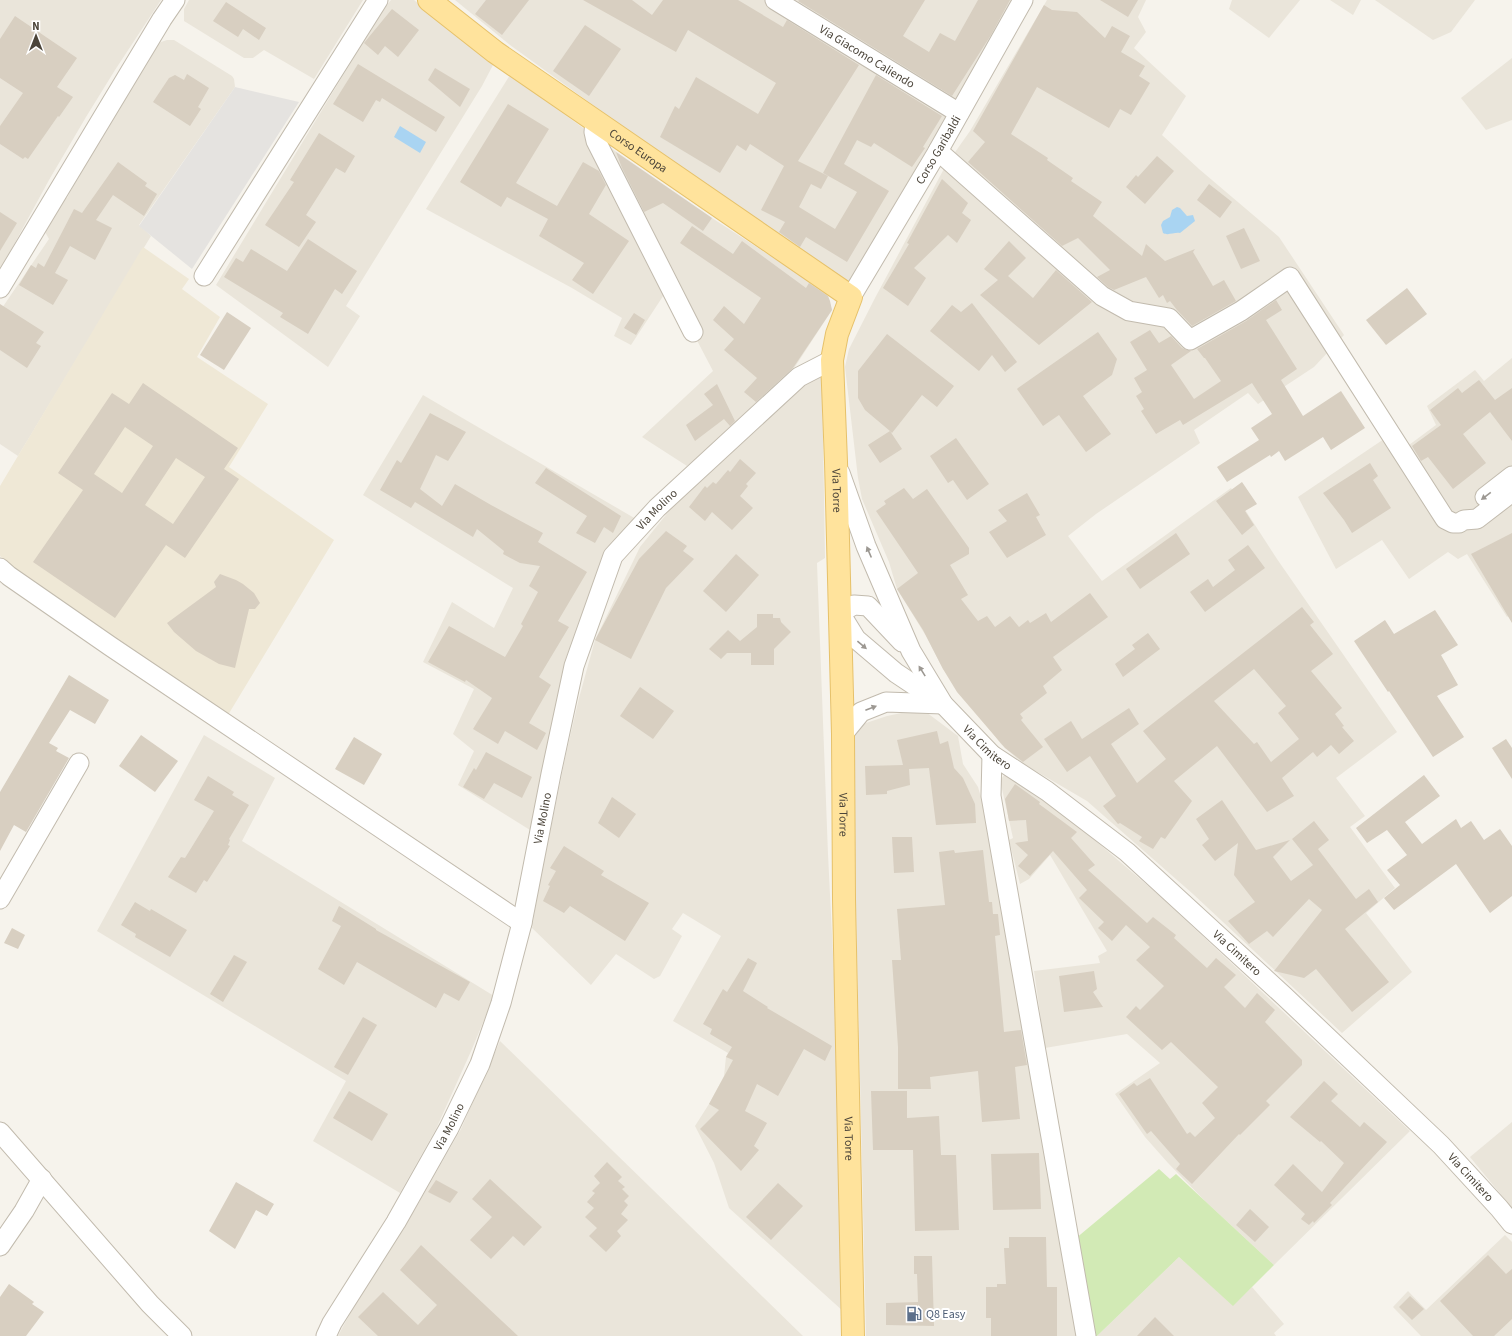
<svg xmlns="http://www.w3.org/2000/svg" width="1512" height="1336" viewBox="0 0 1512 1336" font-family="'Source Sans 3',sans-serif">
<style>
.residential{fill:#eae5da}
.education{fill:#efe8d6}
.green{fill:#d2eab5}
.parking{fill:#e5e3e0}
.water{fill:#a9d4f2}
.building{fill:#d8cfc1;fill-rule:evenodd}
.lines{fill:none;stroke-linecap:round;stroke-linejoin:round}
.minor-casing{stroke:#c2bbae;stroke-width:21}
.major-casing{stroke:#e6c16a;stroke-width:24}
.minor{stroke:#fff;stroke-width:19}
.major{stroke:#ffe39c;stroke-width:22}
.oneway{fill:#9c9892}
.labels{text-anchor:middle;stroke-width:4;stroke-linejoin:round;paint-order:stroke}
.street-label{font-size:12px;fill:#4b4439;stroke:#fff}
.service-label{font-size:12px;fill:#4e5e75;stroke:#fff;text-anchor:start}
</style>
<rect width="100%" height="100%" fill="#f6f3ec"/>
<!-- residential -->
<g class="residential">
<polygon points="0,0 161,0 115,70 86,117 49,180 0,270"/>
<polygon points="189,0 363,0 314,79 264,50 253,58 244,58 184,21 184,9"/>
<polygon points="391,0 414,0 493,65 482,86 346,306 360,316 328,367 216,285 382,11"/>
<polygon points="455,0 1015,0 849,282 798,250 637,137 510,45"/>
<polygon points="1047,0 1146,0 1138,17 1146,32 1134,48 1186,96 1162,135 1199,169 1279,237 1344,335 1314,367 1258,404 1248,393 1194,430 1200,443 1096,514 1068,536 1102,581 1231,488 1277,559 1397,732 1336,778 1365,816 1350,827 1395,888 1366,913 1412,972 1342,1033 1193,894 1087,801 1022,763 1001,744 943,669 926,636 897,589 889,562 862,499 858,478 845,367 849,349 875,298 946,165 970,131"/>
<polygon points="1232,0 1300,0 1269,38 1229,9"/>
<polygon points="1330,0 1361,0 1353,15"/>
<polygon points="1375,0 1475,0 1451,32 1433,40"/>
<polygon points="167,40 174,40 232,76 234,79 235,87 139,225 151,236 18,456 0,444 0,311 49,239 44,230 63,197 67,198 91,152 157,45 161,42"/>
<polygon points="1512,58 1512,120 1486,130 1461,98"/>
<polygon points="510,75 615,151 712,218 826,292 832,310 785,382 762,408 687,466 642,437 713,371 669,287 631,345 614,336 622,318 572,288 426,209"/>
<polygon points="1512,358 1512,612 1507,617 1467,554 1458,559 1448,552 1409,579 1382,540 1336,569 1298,497 1384,439 1409,445 1436,425 1427,406 1475,370 1484,381"/>
<polygon points="822,376 825,558 817,563 828,854 837,1036 844,1312 729,1208 714,1163 695,1126 709,1104 724,1076 726,1057 728,1053 673,1021 721,936 683,913 672,929 682,936 660,976 654,979 616,954 591,985 532,928 538,891 566,754 579,698 595,640 640,547 682,495 802,383"/>
<polygon points="423,395 636,519 597,573 566,658 530,830 458,785 474,751 453,734 474,689 423,662 452,602 494,628 513,588 363,495"/>
<polygon points="916,710 926,712 958,736 963,764 978,787 996,849 1031,1057 1037,1113 1046,1139 1078,1336 866,1336 854,824 853,733 857,726 887,716"/>
<polygon points="204,735 275,778 242,841 494,996 472,1049 436,1129 400,1193 313,1141 346,1081 97,931"/>
<polygon points="1005,774 1076,824 1161,897 1410,1131 1274,1265 1205,1201 1168,1163 1145,1137 1115,1094 1160,1063 1127,1034 1045,1048 1034,971 1100,963 1098,956 1107,951 1050,855 1029,879 1020,884 1009,840 1013,838 1000,780"/>
<polygon points="500,1041 803,1336 338,1336 353,1308 414,1211 461,1129"/>
<polygon points="1512,1122 1512,1208 1470,1157"/>
<polygon points="1505,1235 1512,1242 1512,1336 1421,1336 1393,1307 1408,1291 1426,1310"/>
<polygon points="1179,1257 1233,1305 1252,1287 1284,1324 1274,1333 1276,1336 1097,1336"/>
</g>
<!-- education -->
<polygon class="education" points="143,247 189,279 182,289 220,317 197,357 268,404 229,467 334,540 228,715 104,631 10,565 0,556 0,486"/>
<!-- green -->
<polygon class="green" points="1159,1169 1170,1179 1176,1174 1274,1265 1233,1306 1179,1257 1097,1336 1092,1336 1075,1239"/>
<!-- parking -->
<polygon class="parking" points="235,87 299,102 192,269 139,226"/>
<!-- water -->
<g class="water">
<polygon points="400,126 426,142 420,153 394,137"/>
<path d="M1177,207L1180,208L1187,216L1193,215L1195,221L1180,233C1174,232 1168,236 1163,233L1161,225L1163,221L1170,217L1172,210Z"/>
</g>
<!-- building -->
<g class="building">
<polygon points="486,0 529,0 502,35 475,14"/>
<polygon points="583,0 632,0 652,15 663,0 738,0 783,27 787,20 859,65 798,161 828,176 821,189 811,184 799,207 835,229 857,192 823,173 876,75 942,116 923,147 925,148 912,167 874,143 871,147 857,140 844,164 889,191 847,262 806,237 800,247 779,232 785,222 761,210 784,166 750,144 746,151 737,145 720,173 660,137 675,106 679,109 696,77 758,114 776,83 688,30 676,52"/>
<polygon points="799,0 925,0 903,36 929,52 940,33 955,41 978,0 1010,0 991,35 952,96 798,1"/>
<polygon points="1100,0 1138,0 1128,17"/>
<polygon points="226,2 266,28 259,40 243,29 238,37 213,21"/>
<polygon points="1044,5 1052,10 1077,12 1105,38 1112,26 1130,36 1121,52 1145,66 1139,76 1150,83 1131,115 1120,109 1109,128 1037,87 1011,134 1048,158 1047,160 1073,178 1071,181 1102,202 1093,216 1142,256 1146,244 1165,261 1195,249 1193,252 1213,286 1224,280 1236,301 1192,326 1177,310 1170,301 1167,303 1163,295 1159,298 1146,277 1114,290 1108,287 1097,277 1110,270 1078,238 1062,246 968,162 985,142 973,131"/>
<polygon points="392,9 419,30 398,57 385,46 378,55 364,43"/>
<polygon points="15,16 77,58 57,87 73,97 59,117 58,116 28,159 25,157 23,159 0,144 0,126 23,93 0,78 0,39"/>
<polygon points="585,25 621,49 589,96 553,71"/>
<polygon points="358,64 445,117 436,132 382,98 380,102 376,100 363,122 333,104"/>
<polygon points="435,68 470,89 460,107 428,80"/>
<polygon points="187,74 209,88 198,107 201,109 190,126 153,102 169,78 175,75 184,80"/>
<polygon points="508,104 549,129 516,183 557,206 583,162 599,171 606,185 589,214 629,241 593,294 572,280 584,263 539,236 548,219 507,197 501,207 460,182"/>
<polygon points="319,133 355,156 345,173 336,168 306,215 316,222 299,247 265,225 294,182 290,180"/>
<polygon points="616,152 712,218 703,231 663,203 644,212 622,168"/>
<polygon points="1157,156 1174,171 1145,204 1126,187 1136,175 1138,177"/>
<polygon points="118,162 147,183 145,186 157,194 144,216 113,195 96,220 112,228 95,260 70,246 55,273 68,280 53,305 19,285 31,265 36,268 38,263 44,267 74,209 82,213"/>
<polygon points="942,179 968,203 962,213 971,220 957,243 948,235 914,268 926,278 908,306 883,288 909,244 907,243"/>
<polygon points="1209,184 1232,202 1220,218 1197,200"/>
<polygon points="0,212 17,223 0,251"/>
<polygon points="692,226 733,254 742,241 806,288 809,283 828,296 830,301 832,310 793,368 756,402 744,392 757,378 724,350 734,339 713,320 724,306 744,324 761,298 680,243"/>
<polygon points="1244,228 1260,261 1241,269 1226,236"/>
<polygon points="308,239 357,271 342,294 335,289 308,334 280,317 283,313 224,277 236,258 243,262 251,249 287,271"/>
<polygon points="1009,241 1026,258 1008,276 1033,298 1056,270 1092,302 1039,345 980,295 998,280 984,269"/>
<polygon points="1407,288 1427,314 1386,345 1366,320"/>
<polygon points="1276,300 1282,310 1266,320 1297,369 1281,380 1303,416 1341,391 1365,428 1331,450 1323,437 1285,461 1279,451 1271,457 1270,455 1227,482 1217,467 1259,440 1251,428 1272,414 1252,383 1183,425 1180,420 1156,434 1141,411 1144,409 1136,396 1142,392 1134,378 1147,370 1130,342 1150,330 1159,343 1171,336 1182,348 1191,351 1171,365 1194,399 1221,381 1205,358 1204,358 1197,349 1246,321"/>
<polygon points="972,303 1017,362 1005,372 992,355 979,371 930,331 952,305 961,312"/>
<polygon points="0,304 44,332 36,343 41,346 27,368 0,350"/>
<polygon points="227,312 251,328 224,370 200,355"/>
<polygon points="634,313 645,320 636,335 624,328"/>
<polygon points="1098,332 1117,359 1112,375 1083,396 1111,434 1086,452 1059,415 1043,426 1017,389 1018,388"/>
<polygon points="887,334 954,386 937,407 922,395 892,433 890,431 902,449 880,463 868,445 890,431 865,410 858,398 858,371"/>
<polygon points="1479,380 1495,400 1512,388 1512,441 1490,412 1463,434 1486,463 1453,489 1428,457 1421,461 1412,446 1441,425 1430,410 1458,388 1462,393"/>
<path d="M143,383L238,448L224,469L239,479L185,558L166,545L115,618L33,562L83,490L58,473L112,393L129,404ZM125,427L153,446L122,493L94,474ZM176,458L205,477L173,524L145,505Z"/>
<polygon points="717,384 735,421 730,426 724,419 695,441 686,425 713,405 704,394"/>
<polygon points="430,413 466,432 448,461 436,455 420,489 442,506 455,484 491,505 543,533 538,542 587,572 558,621 569,627 539,677 551,685 529,723 546,733 537,750 505,731 498,744 473,729 492,698 466,680 465,682 428,662 449,626 505,657 523,626 521,624 538,592 529,586 540,566 520,563 503,554 504,551 477,529 473,537 415,502 411,508 380,490 397,460 401,463"/>
<polygon points="956,438 989,484 967,500 953,480 948,483 930,456"/>
<polygon points="740,459 756,473 746,484 748,486 740,496 753,508 732,530 712,512 705,521 689,507 705,486 707,488 713,482 716,484 728,470 730,472"/>
<polygon points="1370,463 1378,476 1373,480 1391,508 1352,533 1344,520 1323,493"/>
<polygon points="546,468 621,516 613,533 604,527 595,543 576,533 587,516 535,483"/>
<polygon points="1242,482 1257,504 1245,511 1254,525 1242,535 1216,501"/>
<polygon points="904,488 913,499 927,489 969,548 969,554 950,565 968,595 961,599 978,621 987,616 995,627 1010,616 1019,627 1028,620 1030,623 1046,613 1051,622 1090,593 1108,617 1053,657 1062,670 1043,686 1047,693 1020,714 1023,718 1021,720 1043,747 1023,762 1005,748 957,692 943,669 923,630 897,589 918,573 876,511 886,504 884,501"/>
<polygon points="1027,493 1040,515 1036,517 1046,535 1007,558 989,532 1007,521 998,510"/>
<polygon points="666,531 687,546 683,551 694,559 666,588 631,659 595,640 639,559"/>
<polygon points="1176,533 1190,554 1140,589 1126,569"/>
<polygon points="1512,533 1512,623 1471,554"/>
<polygon points="1248,545 1265,568 1205,612 1190,592 1208,579 1213,587 1235,570 1228,560"/>
<polygon points="736,554 759,575 726,612 703,591"/>
<polygon points="220,574 236,580 243,584 254,593 260,603 255,609 249,609 235,668 219,664 196,651 174,632 167,623 216,587 214,582"/>
<path d="M1302,607L1314,622L1310,625L1333,654L1311,671L1342,708L1335,714L1344,726L1342,727L1354,741L1339,754L1331,745L1317,757L1313,752L1282,778L1294,796L1267,812L1217,746L1174,781L1192,801L1165,839L1161,837L1153,849L1139,841L1142,837L1120,823L1118,824L1103,806L1116,796L1090,756L1067,772L1044,739L1071,721L1082,739L1129,708L1139,724L1111,744L1137,783L1166,759L1143,731ZM1254,669L1286,706L1278,713L1299,739L1271,762L1257,742L1254,744L1214,701Z"/>
<polygon points="1435,610 1458,645 1441,655 1458,685 1437,696 1464,737 1433,757 1389,691 1388,692 1354,641 1385,620 1394,634"/>
<polygon points="757,614 773,614 773,618 780,618 781,622 791,632 774,649 774,665 751,665 751,653 727,653 721,659 709,649 728,630 740,641 757,627"/>
<polygon points="1148,633 1160,649 1123,677 1115,664 1135,649 1132,645"/>
<polygon points="69,675 109,700 95,724 70,710 49,743 58,748 56,751 69,758 26,832 14,825 0,851 0,792"/>
<polygon points="640,687 674,711 653,739 620,716"/>
<polygon points="937,731 940,744 948,741 954,768 963,778 975,804 976,823 936,825 929,768 909,769 910,785 887,791 887,794 866,795 865,766 903,765 897,740"/>
<polygon points="141,735 178,761 155,792 119,766"/>
<polygon points="354,737 382,754 364,785 335,769"/>
<polygon points="1506,739 1512,748 1512,779 1492,748"/>
<polygon points="486,752 532,777 522,798 494,783 484,799 463,787 474,768 476,770"/>
<polygon points="1424,775 1440,796 1405,822 1422,844 1456,819 1461,828 1471,821 1484,840 1500,829 1512,846 1512,896 1490,913 1456,864 1394,910 1384,898 1400,885 1387,870 1407,855 1387,830 1367,843 1356,828"/>
<polygon points="208,776 234,792 232,795 249,805 229,839 230,840 228,845 230,846 207,882 204,880 196,893 168,877 181,857 185,858 214,811 194,800"/>
<polygon points="1015,784 1040,802 1039,804 1077,832 1071,838 1095,865 1088,870 1147,923 1153,917 1176,935 1174,938 1207,968 1216,958 1236,975 1224,987 1245,1008 1257,993 1275,1010 1265,1022 1302,1060 1302,1065 1266,1101 1270,1105 1240,1135 1239,1134 1192,1184 1176,1169 1180,1164 1151,1131 1147,1134 1119,1094 1134,1083 1137,1086 1150,1078 1187,1134 1190,1132 1195,1137 1215,1118 1202,1103 1218,1087 1171,1042 1162,1050 1126,1017 1136,1006 1140,1010 1164,986 1136,960 1150,947 1126,925 1112,941 1098,928 1104,922 1079,898 1087,890 1053,851 1030,876 1018,866 1028,855 1015,843 1028,841 1026,820 1009,821 1005,799"/>
<polygon points="612,797 636,814 619,838 598,823"/>
<polygon points="1222,800 1256,850 1290,840 1273,857 1291,881 1313,865 1292,839 1314,821 1329,840 1318,849 1356,899 1369,889 1378,902 1345,929 1389,982 1352,1012 1316,969 1304,978 1274,971 1322,910 1309,899 1273,937 1267,931 1249,944 1228,921 1255,902 1234,875 1238,843 1215,861 1202,845 1209,839 1196,819"/>
<polygon points="892,837 912,837 914,872 894,873"/>
<polygon points="564,846 604,871 601,875 649,903 625,941 570,906 564,913 543,901 550,886 548,885 556,871 550,868"/>
<polygon points="954,850 955,853 983,850 989,902 992,902 993,914 998,914 1000,935 995,936 1004,1032 1021,1030 1027,1065 1015,1067 1020,1119 982,1122 978,1071 930,1077 931,1089 898,1089 898,1047 892,960 901,960 897,909 945,905 939,852"/>
<polygon points="135,902 150,911 151,909 187,930 170,957 135,937 136,934 121,925"/>
<polygon points="339,906 376,929 376,930 470,982 459,1001 444,993 436,1008 357,962 344,985 318,969 341,926 332,921"/>
<polygon points="12,928 25,935 18,949 4,943"/>
<polygon points="234,955 247,962 223,1002 210,994"/>
<polygon points="748,958 757,963 743,991 768,1007 767,1008 832,1046 825,1061 804,1049 778,1096 757,1084 745,1111 767,1123 754,1146 759,1150 741,1171 700,1129 719,1110 709,1104 733,1060 726,1057 732,1047 710,1034 712,1029 703,1024 723,989 727,992"/>
<polygon points="1094,971 1097,989 1093,992 1103,1007 1064,1012 1059,976"/>
<polygon points="363,1017 377,1025 348,1075 334,1067"/>
<polygon points="1324,1081 1338,1094 1331,1101 1360,1127 1364,1122 1387,1142 1330,1203 1332,1205 1314,1223 1313,1221 1309,1225 1301,1219 1305,1214 1274,1185 1293,1164 1322,1192 1344,1163 1321,1141 1320,1142 1290,1117"/>
<polygon points="349,1091 388,1114 372,1141 333,1118"/>
<polygon points="871,1091 907,1091 907,1118 939,1116 941,1155 956,1155 959,1230 915,1231 913,1150 873,1150"/>
<polygon points="1039,1153 1041,1209 993,1210 991,1154"/>
<polygon points="607,1162 622,1177 618,1181 625,1187 622,1189 629,1196 624,1201 628,1205 621,1214 628,1220 617,1231 621,1236 606,1252 589,1236 597,1228 585,1217 594,1208 587,1202 595,1193 592,1191 600,1183 594,1176"/>
<polygon points="490,1179 542,1227 524,1246 513,1236 491,1259 470,1240 492,1217 472,1199"/>
<polygon points="436,1180 458,1192 450,1203 428,1192"/>
<polygon points="236,1182 274,1204 267,1216 256,1210 235,1249 209,1231"/>
<polygon points="778,1183 803,1206 771,1240 746,1217"/>
<polygon points="1250,1209 1269,1227 1255,1242 1236,1225"/>
<polygon points="1009,1237 1046,1237 1047,1287 1057,1287 1057,1336 991,1336 991,1318 986,1318 986,1287 997,1287 997,1284 1006,1284 1004,1248 1009,1248"/>
<polygon points="421,1245 518,1336 378,1336 358,1317 383,1292 418,1325 437,1305 400,1270"/>
<polygon points="1488,1255 1506,1274 1512,1269 1512,1319 1494,1336 1473,1336 1440,1301"/>
<polygon points="914,1256 932,1256 934,1326 886,1325 886,1303 918,1302 917,1274 914,1274"/>
<polygon points="9,1284 34,1302 32,1304 44,1312 26,1336 0,1336 0,1297"/>
<polygon points="1410,1296 1424,1309 1412,1320 1399,1307"/>
<polygon points="1155,1317 1174,1336 1137,1336"/>
</g>
<g class="lines">
<defs>
<g id="minor">
<path id="s1" d="M775,0L959,113"/>
<polyline points="595,122 594,132 596,141 693,332"/>
<polyline points="938,151 1102,296 1129,311 1169,318 1190,340 1241,311 1290,277 1445,519 1453,523 1459,523 1464,520 1477,519 1512,492"/>
<polyline points="204,276 378,0"/>
<polyline points="0,288 162,19 175,0"/>
<path id="s2" d="M851,297L938,151L1023,0"/>
<path id="s3" d="M840,473L866,546L911,651L943,704L992,755L1047,791L1127,852L1284,996L1441,1145L1499,1208L1512,1224"/>
<polyline points="1485,497 1512,476"/>
<polyline points="0,568 9,576 110,646 522,923"/>
<polyline points="902,642 868,606 854,605 840,613 856,639 896,673 938,701"/>
<polyline points="843,734 861,712 886,702 943,704"/>
<polyline points="992,755 991,796 1086,1336"/>
<polyline points="0,899 79,763"/>
<polyline points="0,1132 150,1304 182,1336"/>
<polyline points="0,1246 24,1211 42,1179"/>
<path id="s4" d="M326,1336L332,1323L396,1222L449,1128L480,1064L501,1003L522,923L551,774L574,666L613,556L657,508L799,377L832,360"/>
</g>
<g id="major">
<path id="s5" d="M429,0L495,52L851,297L837,334L832,360L836,462L843,734L844,899L853,1336"/>
</g>
</defs>
<!-- minor casing -->
<use href="#minor" class="minor-casing"/>
<!-- major casing -->
<use href="#major" class="major-casing"/>
<!-- minor -->
<use href="#minor" class="minor"/>
<!-- major -->
<use href="#major" class="major"/>
</g>
<!-- one-way arrows -->
<defs><path id="oneway-solid" d="M-6-.8H1V-3.2L6.5 0L1 3.2V.8H-6Z"/></defs>
<g class="oneway">
<use href="#oneway-solid" transform="translate(1486 496) rotate(143)"/>
<use href="#oneway-solid" transform="translate(869 552) rotate(-113)"/>
<use href="#oneway-solid" transform="translate(862 645) rotate(40)"/>
<use href="#oneway-solid" transform="translate(922 671) rotate(-122)"/>
<use href="#oneway-solid" transform="translate(871 708) rotate(-21)"/>
</g>
<!-- icons -->
<defs>
<symbol id="fuel-bare" viewBox="-9 -9 18 18"><path d="M-5.5-6h7V0h2V4h1.3V-2.5L3-4.5l.8-.8L6-3V5H2.5V1h-1V6h-7ZM-4.2-4.7v3.2H.2V-4.7Z" fill="#5c6f8a" stroke="#fff" stroke-width="2.5" paint-order="stroke"/></symbol>
</defs>
<g fill-rule="evenodd">
<use href="#fuel-bare" x="903" y="1303" width="22" height="22"/>
</g>
<g class="labels">
<!-- street labels -->
<g class="street-label">
<text dy="4" stroke="none"><textPath href="#s1" startOffset="108">Via Giacomo Caliendo</textPath></text>
<text dy="4" stroke="none"><textPath href="#s2" startOffset="171">Corso Garibaldi</textPath></text>
<text dy="4" stroke="none"><textPath href="#s5" startOffset="258">Corso Europa</textPath></text>
<text dy="4" stroke="none"><textPath href="#s5" startOffset="713">Via Torre</textPath></text>
<text dy="4" stroke="none"><textPath href="#s4" startOffset="903">Via Molino</textPath></text>
<text dy="4" stroke="none"><textPath href="#s3" startOffset="316">Via Cimitero</textPath></text>
<text dy="4" stroke="none"><textPath href="#s5" startOffset="1037">Via Torre</textPath></text>
<text dy="4" stroke="none"><textPath href="#s4" startOffset="567">Via Molino</textPath></text>
<text dy="4" stroke="none"><textPath href="#s3" startOffset="640">Via Cimitero</textPath></text>
<text dy="4" stroke="none"><textPath href="#s4" startOffset="243">Via Molino</textPath></text>
<text dy="4" stroke="none"><textPath href="#s5" startOffset="1361">Via Torre</textPath></text>
<text dy="4" stroke="none"><textPath href="#s3" startOffset="964">Via Cimitero</textPath></text>
</g>
<!-- service labels -->
<g class="service-label">
<text x="926" y="1318">Q8 Easy</text>
</g>
</g>
<!-- north arrow -->
<g transform="translate(36 36)" stroke="#ffffff" stroke-width="3" paint-order="stroke">
<path d="M0-3L7 15L0 10L-7 15Z" fill="#4b4439"/>
<text y="-6" font-size="11" font-weight="bold" text-anchor="middle" fill="#4b4439">N</text>
</g>
</svg>
